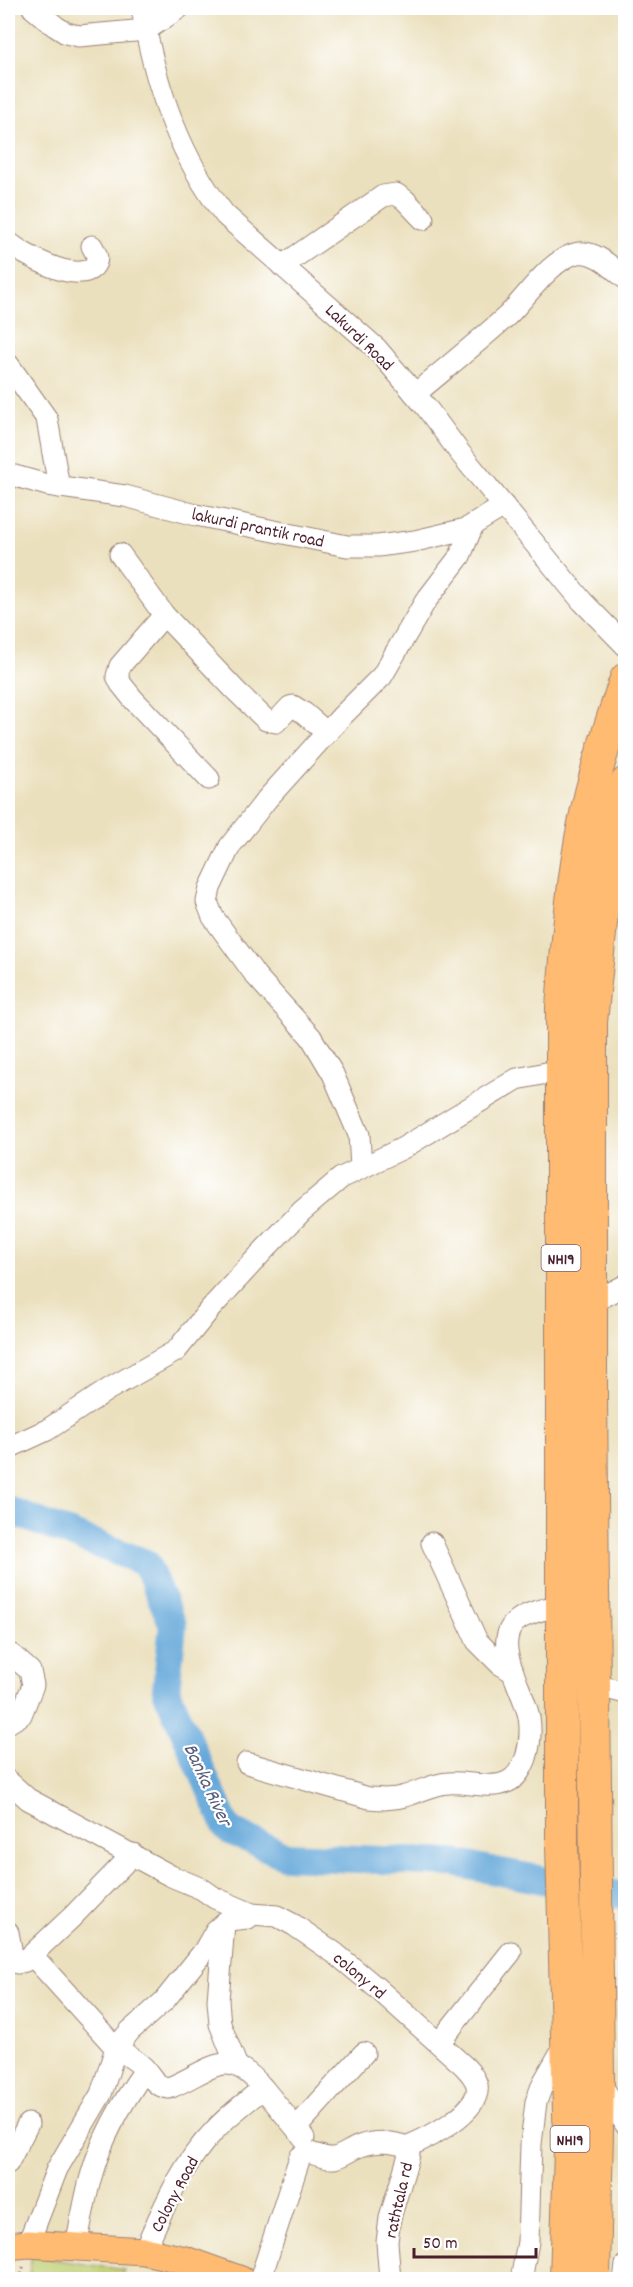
<svg xmlns="http://www.w3.org/2000/svg" width="633" height="2287" viewBox="0 0 633 2287" font-family="Dekko,sans-serif">
<style>
.park{fill:#c0cf72;stroke:#85774e;stroke-width:1.5}
.lines{fill:none;stroke-linecap:round;stroke-linejoin:round}
.stream{stroke:#64a7d9;stroke-width:4.5}
.river{stroke:#64a7d9;stroke-width:28}
.minor-casing{stroke:#9a8074;stroke-width:23}
.major-casing{stroke:#9a8074;stroke-width:29}
.highway-casing{stroke:#9a8074;stroke-width:34}
.path{stroke:#9a8074;stroke-width:3;stroke-dasharray:1.5 4.5;stroke-linecap:butt}
.minor{stroke:#fff;stroke-width:21}
.major{stroke:#ffbb71;stroke-width:27}
.highway{stroke:#ffbb71;stroke-width:32}
.labels{text-anchor:middle;stroke-width:4.5;stroke-linejoin:round;paint-order:stroke}
.shield{fill:#fff;stroke:#80626b;stroke-width:1.5}
.shield-label{font-size:16px;font-weight:bold;fill:#4a1f2b}
.street-label{font-size:18px;fill:#4a1f2b;stroke:#fff}
.water-label{font-size:20px;font-style:italic;fill:#565c79;stroke:#fff}
</style>
<rect width="100%" height="100%" fill="#fff"/>
<filter id="ink" filterUnits="userSpaceOnUse"><feTurbulence type="fractalNoise" baseFrequency=".0167" numOctaves="2"/><feDisplacementMap in="SourceGraphic" scale="12" xChannelSelector="R" yChannelSelector="G"/><feConvolveMatrix kernelMatrix="1 2 1 2 8 2 1 2 1" color-interpolation-filters="sRGB"/></filter>
<filter id="wash" filterUnits="userSpaceOnUse"><feTurbulence type="fractalNoise" baseFrequency=".008" numOctaves="4" result="noise"/><feDisplacementMap in="SourceGraphic" scale="24" xChannelSelector="R" yChannelSelector="G"/><feGaussianBlur stdDeviation="1.35" result="paint"/><feColorMatrix in="noise" values="0 0 0 0 0 0 0 0 0 0 0 0 0 0 0 0 0 1.4 0 .05"/><feComposite in="paint" operator="in"/></filter>
<g filter="url(#wash)">
<rect width="100%" height="100%" fill="#ebe0bd"/>
<!-- park -->
<polygon class="park" points="32,2256 124,2270 120,2279 28,2280"/>
<g class="lines">
<!-- stream -->
<polyline class="stream" points="8,507 10,505 8,479"/>
<!-- river -->
<polyline class="river" points="8,1510 146,1563 173,1625 166,1690 228,1830 286,1856 454,1863 626,1896"/>
</g>
</g>
<g filter="url(#ink)">
<g class="lines">
<defs>
<g id="minor">
<polyline points="33,8 55,26 66,33 79,36 146,30 179,8"/>
<path d="M142,8C154,82 178,155 225,215L377,349L426,407L460,453L582,601L626,646"/>
<path d="M8,242C23,255 76,284 93,267C100,259 96,253 92,246"/>
<polyline points="282,266 383,196 396,194 405,200 423,219"/>
<polyline points="8,364 47,419 59,487"/>
<path d="M415,394C446,368 477,343 507,316C526,298 551,258 578,253C596,250 613,269 626,279"/>
<polyline points="8,474 47,485 125,496 196,515 347,546 378,546 415,541 466,529 504,506"/>
<polyline points="120,554 164,615 235,690 266,720 276,722 290,707 293,706 304,713 327,733"/>
<polyline points="164,615 120,666 117,676 121,684 133,699 209,779"/>
<polyline points="361,1167 359,1135 333,1074 311,1037 256,976 213,917 207,902 210,888 230,846 267,799 341,717 382,676 425,602 460,556 473,525"/>
<polyline points="591,1303 626,1285"/>
<polyline points="8,1448 47,1430 109,1389 176,1351 210,1309 265,1249 302,1211 341,1178 403,1148 517,1079 561,1070"/>
<polyline points="432,1543 477,1641 500,1664 513,1672"/>
<polyline points="595,1685 626,1693"/>
<polyline points="8,1723 21,1715 33,1685 30,1671 12,1655"/>
<path d="M247,1763L369,1798C381,1799 392,1800 405,1796C420,1792 432,1784 448,1783C467,1781 490,1790 507,1782C517,1778 522,1768 526,1758C530,1745 531,1730 529,1717C524,1690 489,1641 518,1620C530,1611 547,1609 561,1605"/>
<path d="M8,1781L28,1799L171,1876L202,1889L215,1898L252,1914L277,1916L294,1925L336,1954L377,1988L464,2066C469,2071 475,2078 477,2085C482,2112 426,2139 406,2147"/>
<polyline points="224,1923 218,2001 220,2024 236,2064"/>
<polyline points="8,1932 13,1960 17,1963 25,1961 72,1917 133,1854"/>
<polyline points="439,2043 511,1952"/>
<polyline points="598,2079 626,2125"/>
<polyline points="263,2088 304,2138"/>
<polyline points="296,2128 364,2053"/>
<polyline points="8,2163 28,2124"/>
<polyline points="28,2244 57,2169 101,2094 116,2048 32,1955"/>
<path d="M76,2247C81,2222 85,2197 92,2173C103,2135 123,2101 145,2070"/>
<path d="M144,2251C163,2209 181,2165 214,2131C228,2115 247,2102 263,2088C226,2044 211,2071 169,2088C154,2086 153,2078 144,2068C136,2060 126,2054 116,2048L130,2031L164,2001L204,1951L216,1930L228,1920L248,1918L252,1914"/>
<path d="M260,2280L300,2157L307,2152C316,2154 325,2159 334,2158C344,2156 351,2149 360,2146C374,2141 393,2141 406,2147L409,2155L390,2218L387,2242L390,2280"/>
<polyline points="521,2280 528,2242 531,2144 536,2102 543,2083 566,2043"/>
<polyline points="624,2280 626,2265"/>
</g>
<polyline id="major" points="8,2246 28,2244 144,2251 185,2260 241,2280"/>
<g id="highway">
<path d="M566,2280L570,2150L562,1844V1007C566,957 570,907 578,857C587,796 606,737 626,679"/>
<polyline points="594,2280 598,2079 591,1396 591,1022 608,854 626,783"/>
</g>
</defs>
<!-- minor casing -->
<use href="#minor" class="minor-casing"/>
<!-- major casing -->
<use href="#major" class="major-casing"/>
<!-- highway casing -->
<use href="#highway" class="highway-casing"/>
<!-- path -->
<g class="path">
<polyline points="20,2280 24,2264"/>
<polyline points="140,2280 142,2271"/>
</g>
<!-- minor -->
<use href="#minor" class="minor"/>
<!-- major -->
<use href="#major" class="major"/>
<!-- highway -->
<use href="#highway" class="highway"/>
</g>
</g>
<g class="labels">
<!-- shield labels -->
<g class="shield">
<rect x="541.5" y="1245" width="39" height="26" rx="4.5"/>
<rect x="550.5" y="2126" width="39" height="26" rx="4.5"/>
</g>
<g class="shield-label">
<text x="561" y="1264">NH19</text>
<text x="570" y="2145">NH19</text>
</g>
<!-- street labels -->
<g class="street-label">
<text transform="translate(360 337) rotate(44)" y="6">Lakurdi Road</text>
<text transform="translate(258 527) rotate(12)" y="6">lakurdi prantik road</text>
<text transform="translate(360 1975) rotate(40)" y="6">colony rd</text>
<text transform="translate(174 2194) rotate(-62)" y="6">Colony Road</text>
<text transform="translate(398 2200) rotate(-77)" y="6">rathtala rd</text>
</g>
<!-- water labels -->
<g class="water-label">
<text transform="translate(209 1784) rotate(65)" y="7">Banka River</text>
</g>
</g>
<!-- margin -->
<rect width="633" height="2287" fill="none" stroke="#fff" stroke-width="30"/>
<!-- scale -->
<path d="M414 2248v9h122v-9" fill="none" stroke="#4a1f2b" stroke-width="3"/>
<text x="423" y="2248" font-size="18" fill="#4a1f2b" stroke="#ffffff" stroke-width="4.5" paint-order="stroke">50 m</text>
</svg>
